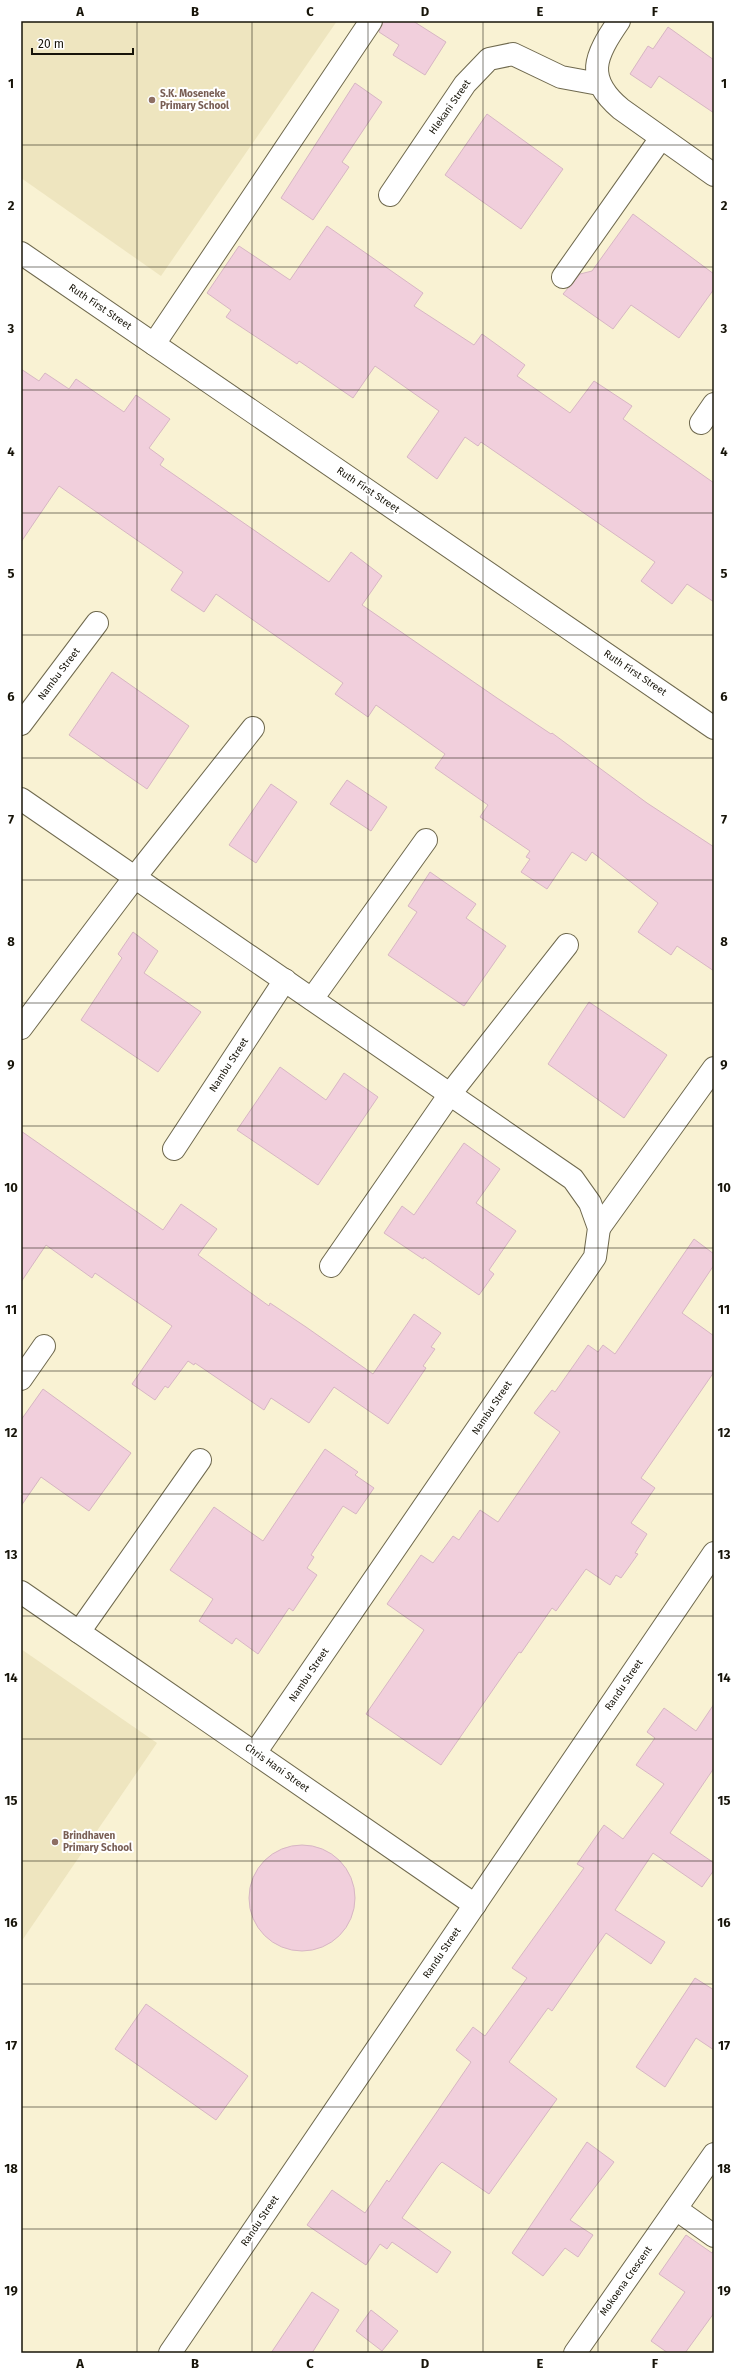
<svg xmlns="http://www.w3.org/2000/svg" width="735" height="2374" viewBox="0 0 735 2374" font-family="'Fira Sans',sans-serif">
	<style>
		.built { fill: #eee5bf }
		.building { fill: #f1cfdc; stroke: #d7b6c3 }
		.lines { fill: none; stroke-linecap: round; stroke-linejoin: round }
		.street-casing { stroke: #6f694e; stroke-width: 24 }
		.secondary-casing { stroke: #6f694e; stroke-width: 24 }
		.street { stroke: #fff; stroke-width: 22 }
		.secondary { stroke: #fff; stroke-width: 22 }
		.grid { fill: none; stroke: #171409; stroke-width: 1; stroke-opacity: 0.55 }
		.education-dot { fill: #8d6e63; stroke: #fff; stroke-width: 1.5 }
		.labels { text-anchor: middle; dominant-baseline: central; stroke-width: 4; stroke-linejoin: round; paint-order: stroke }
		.education-label { font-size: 10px; font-weight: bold; fill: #785e54; stroke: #fff; text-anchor: start }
		.street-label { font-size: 10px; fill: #171409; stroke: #fff }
		.neatline { fill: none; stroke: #171409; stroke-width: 1.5 }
		.grid-label { font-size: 13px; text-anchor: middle; font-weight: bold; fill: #171409 }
	</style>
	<rect width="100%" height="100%" fill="#f9f2d3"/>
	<g class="built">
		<path d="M 21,21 L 337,21 L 161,276 L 21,178 Z"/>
		<path d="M 21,1649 L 157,1743 L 21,1942 Z"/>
	</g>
	<g class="building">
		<path d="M 383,21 L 413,21 L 446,42 L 425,75 L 393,55 L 399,45 L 379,32 Z"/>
		<path d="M 668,27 L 714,60 L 714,113 L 659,76 L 651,88 L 630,74 L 648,46 L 653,49 Z"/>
		<path d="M 355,83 L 382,102 L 342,162 L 349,167 L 313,220 L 281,198 Z"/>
		<path d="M 487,114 L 563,169 L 521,229 L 445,175 Z"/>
		<path d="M 633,214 L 714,274 L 714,289 L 679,338 L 631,305 L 613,329 L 563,294 L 580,274 L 592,271 Z"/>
		<path d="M 327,226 L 423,293 L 414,306 L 474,345 L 482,334 L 525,365 L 517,376 L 570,413 L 594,381 L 632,406 L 623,419 L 714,483 L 714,602 L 687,584 L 672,604 L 641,581 L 655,562 L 481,442 L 478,446 L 465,437 L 437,479 L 407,457 L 439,411 L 375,366 L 353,398 L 299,361 L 297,364 L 226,317 L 231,310 L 207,293 L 239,246 L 290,280 Z"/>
		<path d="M 21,369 L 39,381 L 45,373 L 69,389 L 76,379 L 124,412 L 136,395 L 170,419 L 149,448 L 164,459 L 160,465 L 329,582 L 351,552 L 382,576 L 362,605 L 497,698 L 551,734 L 552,733 L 647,803 L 714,847 L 714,971 L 677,946 L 671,955 L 638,932 L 658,903 L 592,852 L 586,861 L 572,852 L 547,889 L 521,872 L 530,859 L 526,857 L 530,851 L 480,817 L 488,805 L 435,768 L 445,754 L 376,705 L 368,717 L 335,694 L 343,683 L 216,594 L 204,612 L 171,590 L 183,572 L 59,486 L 21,542 Z"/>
		<path d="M 112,672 L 189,726 L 147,789 L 69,735 Z"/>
		<path d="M 347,780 L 387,807 L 371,831 L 330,804 Z"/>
		<path d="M 271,784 L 297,802 L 256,863 L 229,845 Z"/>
		<path d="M 430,872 L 476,904 L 466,918 L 506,946 L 464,1006 L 388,955 L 417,912 L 408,906 Z"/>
		<path d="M 133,932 L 158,951 L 144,973 L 201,1012 L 158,1072 L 81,1020 L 122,958 L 118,954 Z"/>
		<path d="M 589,1002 L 667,1055 L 624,1118 L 548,1064 Z"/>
		<path d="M 280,1067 L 326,1100 L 344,1073 L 378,1097 L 318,1185 L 237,1130 Z"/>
		<path d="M 21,1131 L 163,1230 L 181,1204 L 217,1229 L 198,1255 L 269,1306 L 270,1303 L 306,1327 L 373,1374 L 414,1314 L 441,1333 L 431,1347 L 435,1349 L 423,1366 L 426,1368 L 388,1424 L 334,1387 L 309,1423 L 271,1398 L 264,1410 L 195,1363 L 194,1365 L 188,1361 L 168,1388 L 165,1386 L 155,1400 L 132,1384 L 172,1326 L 95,1273 L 92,1278 L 46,1245 L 21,1282 Z"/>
		<path d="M 464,1143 L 500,1169 L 476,1203 L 516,1231 L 489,1270 L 494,1274 L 479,1295 L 424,1257 L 423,1259 L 384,1233 L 402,1206 L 414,1215 Z"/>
		<path d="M 694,1239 L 714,1254 L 714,1265 L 682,1313 L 714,1336 L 714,1372 L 641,1478 L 655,1488 L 631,1523 L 647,1534 L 635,1553 L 638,1554 L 621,1578 L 616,1575 L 610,1585 L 586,1569 L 556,1611 L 552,1608 L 521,1653 L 519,1652 L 441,1765 L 366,1714 L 424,1630 L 387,1604 L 421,1555 L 433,1563 L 453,1536 L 459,1540 L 480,1510 L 498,1522 L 560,1432 L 534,1413 L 552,1390 L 555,1392 L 588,1345 L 598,1352 L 603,1345 L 615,1354 Z"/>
		<path d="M 43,1389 L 131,1453 L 89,1511 L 41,1477 L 21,1506 L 21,1420 Z"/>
		<path d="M 325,1449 L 358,1472 L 355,1475 L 374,1488 L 356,1514 L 343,1506 L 311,1555 L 314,1557 L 307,1568 L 317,1575 L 293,1611 L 289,1608 L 258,1654 L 236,1638 L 232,1644 L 199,1621 L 213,1599 L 170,1570 L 214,1507 L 263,1541 Z"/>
		<path d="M 714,1704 L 714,1768 L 670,1833 L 714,1863 L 714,1870 L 702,1887 L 653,1853 L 615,1910 L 665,1942 L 651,1964 L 606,1933 L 552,2011 L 548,2008 L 509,2062 L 557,2099 L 489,2194 L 442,2162 L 438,2166 L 402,2218 L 451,2252 L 437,2273 L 392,2242 L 387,2249 L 380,2244 L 366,2265 L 307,2225 L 332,2190 L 365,2213 L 387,2180 L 389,2182 L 471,2062 L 456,2050 L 473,2027 L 485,2036 L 527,1978 L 512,1968 L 584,1868 L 577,1864 L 604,1825 L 623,1839 L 664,1784 L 636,1765 L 655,1738 L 647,1732 L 664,1708 L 696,1731 Z"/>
		<circle cx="302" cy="1898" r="53"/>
		<path d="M 695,1978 L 714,1990 L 714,2050 L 696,2038 L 665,2087 L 636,2067 Z"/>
		<path d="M 146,2004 L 248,2076 L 216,2120 L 115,2049 Z"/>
		<path d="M 587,2142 L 614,2162 L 570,2220 L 593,2235 L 578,2257 L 565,2248 L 543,2276 L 512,2253 Z"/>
		<path d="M 686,2235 L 712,2253 L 714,2250 L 714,2313 L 685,2353 L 668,2353 L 651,2341 L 685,2292 L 659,2274 Z"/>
		<path d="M 312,2292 L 339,2310 L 312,2353 L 271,2353 Z"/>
		<path d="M 371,2310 L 398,2331 L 382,2351 L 356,2331 Z"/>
	</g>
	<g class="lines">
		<g class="street-casing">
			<g id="street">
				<path d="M 619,21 C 595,56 584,78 621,109 L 714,175"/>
				<path d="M 390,195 L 465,84 L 489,59 L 513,54 L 561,77 L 599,84"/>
				<path d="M 563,277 L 661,138"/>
				<path d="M 154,344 L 371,21"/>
				<path d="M 701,423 L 714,404"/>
				<path d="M 21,724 L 97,623"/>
				<path d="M 21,799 L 573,1179 L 590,1203 L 599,1228 L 595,1257 L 255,1753"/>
				<path d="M 312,999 L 426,840"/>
				<path d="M 21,1028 L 135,877 L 253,728"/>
				<path d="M 174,1149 L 285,980"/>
				<path d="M 599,1228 L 714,1068"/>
				<path d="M 331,1266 L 450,1094 L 567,945"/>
				<path d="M 21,1379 L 44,1346"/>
				<path d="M 21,1592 L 475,1905"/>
				<path d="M 79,1632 L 200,1460"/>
				<path d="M 676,2209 L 714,2236"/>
				<path d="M 170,2353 L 714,1553"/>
				<path d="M 575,2353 L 714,2154"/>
			</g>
		</g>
		<g class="secondary-casing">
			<path id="secondary" d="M 21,253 L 714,728"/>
		</g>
		<use href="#street" class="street"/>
		<use href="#secondary" class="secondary"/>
	</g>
	<path class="grid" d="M 137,21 L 137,2353M 252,21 L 252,2353M 368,21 L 368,2353M 483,21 L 483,2353M 598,21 L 598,2353M 21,145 L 714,145M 21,267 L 714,267M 21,390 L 714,390M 21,513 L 714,513M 21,635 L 714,635M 21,758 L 714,758M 21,880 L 714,880M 21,1003 L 714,1003M 21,1126 L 714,1126M 21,1248 L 714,1248M 21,1371 L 714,1371M 21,1494 L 714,1494M 21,1616 L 714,1616M 21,1739 L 714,1739M 21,1861 L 714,1861M 21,1984 L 714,1984M 21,2107 L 714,2107M 21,2229 L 714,2229"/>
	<g class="education-dot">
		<circle cx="152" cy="100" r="4"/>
		<circle cx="55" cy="1842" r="4"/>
	</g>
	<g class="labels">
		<g class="education-label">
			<text x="160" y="94">S.K. Moseneke<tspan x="160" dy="12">Primary School</tspan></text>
			<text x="63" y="1836">Brindhaven<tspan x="63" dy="12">Primary School</tspan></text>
		</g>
		<g class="street-label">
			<text transform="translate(450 107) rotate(-55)">Hlekani Street</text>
			<text transform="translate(100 307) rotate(34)">Ruth First Street</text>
			<text transform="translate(368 490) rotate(34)">Ruth First Street</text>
			<text transform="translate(635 673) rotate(34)">Ruth First Street</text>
			<text transform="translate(59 674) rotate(-53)">Nambu Street</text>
			<text transform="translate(229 1065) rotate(-57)">Nambu Street</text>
			<text transform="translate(492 1408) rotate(-56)">Nambu Street</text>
			<text transform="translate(309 1675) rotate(-56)">Nambu Street</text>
			<text transform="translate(624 1685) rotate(-56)">Randu Street</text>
			<text transform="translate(277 1768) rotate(35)">Chris Hani Street</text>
			<text transform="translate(442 1953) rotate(-56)">Randu Street</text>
			<text transform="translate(260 2221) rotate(-56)">Randu Street</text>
			<text transform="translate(626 2281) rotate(-55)">Mokoena Crescent</text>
		</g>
	</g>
	<rect width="735" height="2374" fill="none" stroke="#ffffff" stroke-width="44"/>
	<path d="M32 48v6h101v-6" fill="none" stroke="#171409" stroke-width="2"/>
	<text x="38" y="48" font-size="12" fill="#171409" stroke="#ffffff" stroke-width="3" paint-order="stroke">20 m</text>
	<rect x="22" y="22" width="691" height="2330" class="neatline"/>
	<g class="grid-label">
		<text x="80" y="16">A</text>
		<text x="195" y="16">B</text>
		<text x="310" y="16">C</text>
		<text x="425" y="16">D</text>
		<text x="540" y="16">E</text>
		<text x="655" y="16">F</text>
		<text x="11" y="88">1</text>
		<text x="724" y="88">1</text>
		<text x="11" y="210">2</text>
		<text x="724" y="210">2</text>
		<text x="11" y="333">3</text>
		<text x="724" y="333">3</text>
		<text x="11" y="456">4</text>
		<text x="724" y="456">4</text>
		<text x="11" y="578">5</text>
		<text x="724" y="578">5</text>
		<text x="11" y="701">6</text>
		<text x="724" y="701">6</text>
		<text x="11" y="824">7</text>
		<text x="724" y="824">7</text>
		<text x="11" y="946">8</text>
		<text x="724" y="946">8</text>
		<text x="11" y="1069">9</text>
		<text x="724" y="1069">9</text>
		<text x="11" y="1192">10</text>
		<text x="724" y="1192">10</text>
		<text x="11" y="1314">11</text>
		<text x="724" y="1314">11</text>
		<text x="11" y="1437">12</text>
		<text x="724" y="1437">12</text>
		<text x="11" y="1559">13</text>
		<text x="724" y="1559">13</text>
		<text x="11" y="1682">14</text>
		<text x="724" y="1682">14</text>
		<text x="11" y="1805">15</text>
		<text x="724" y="1805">15</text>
		<text x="11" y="1927">16</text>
		<text x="724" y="1927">16</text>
		<text x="11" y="2050">17</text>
		<text x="724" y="2050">17</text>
		<text x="11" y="2173">18</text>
		<text x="724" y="2173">18</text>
		<text x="11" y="2295">19</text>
		<text x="724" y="2295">19</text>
		<text x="80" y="2368">A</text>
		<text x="195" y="2368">B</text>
		<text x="310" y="2368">C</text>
		<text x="425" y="2368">D</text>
		<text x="540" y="2368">E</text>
		<text x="655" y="2368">F</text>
	</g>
</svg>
